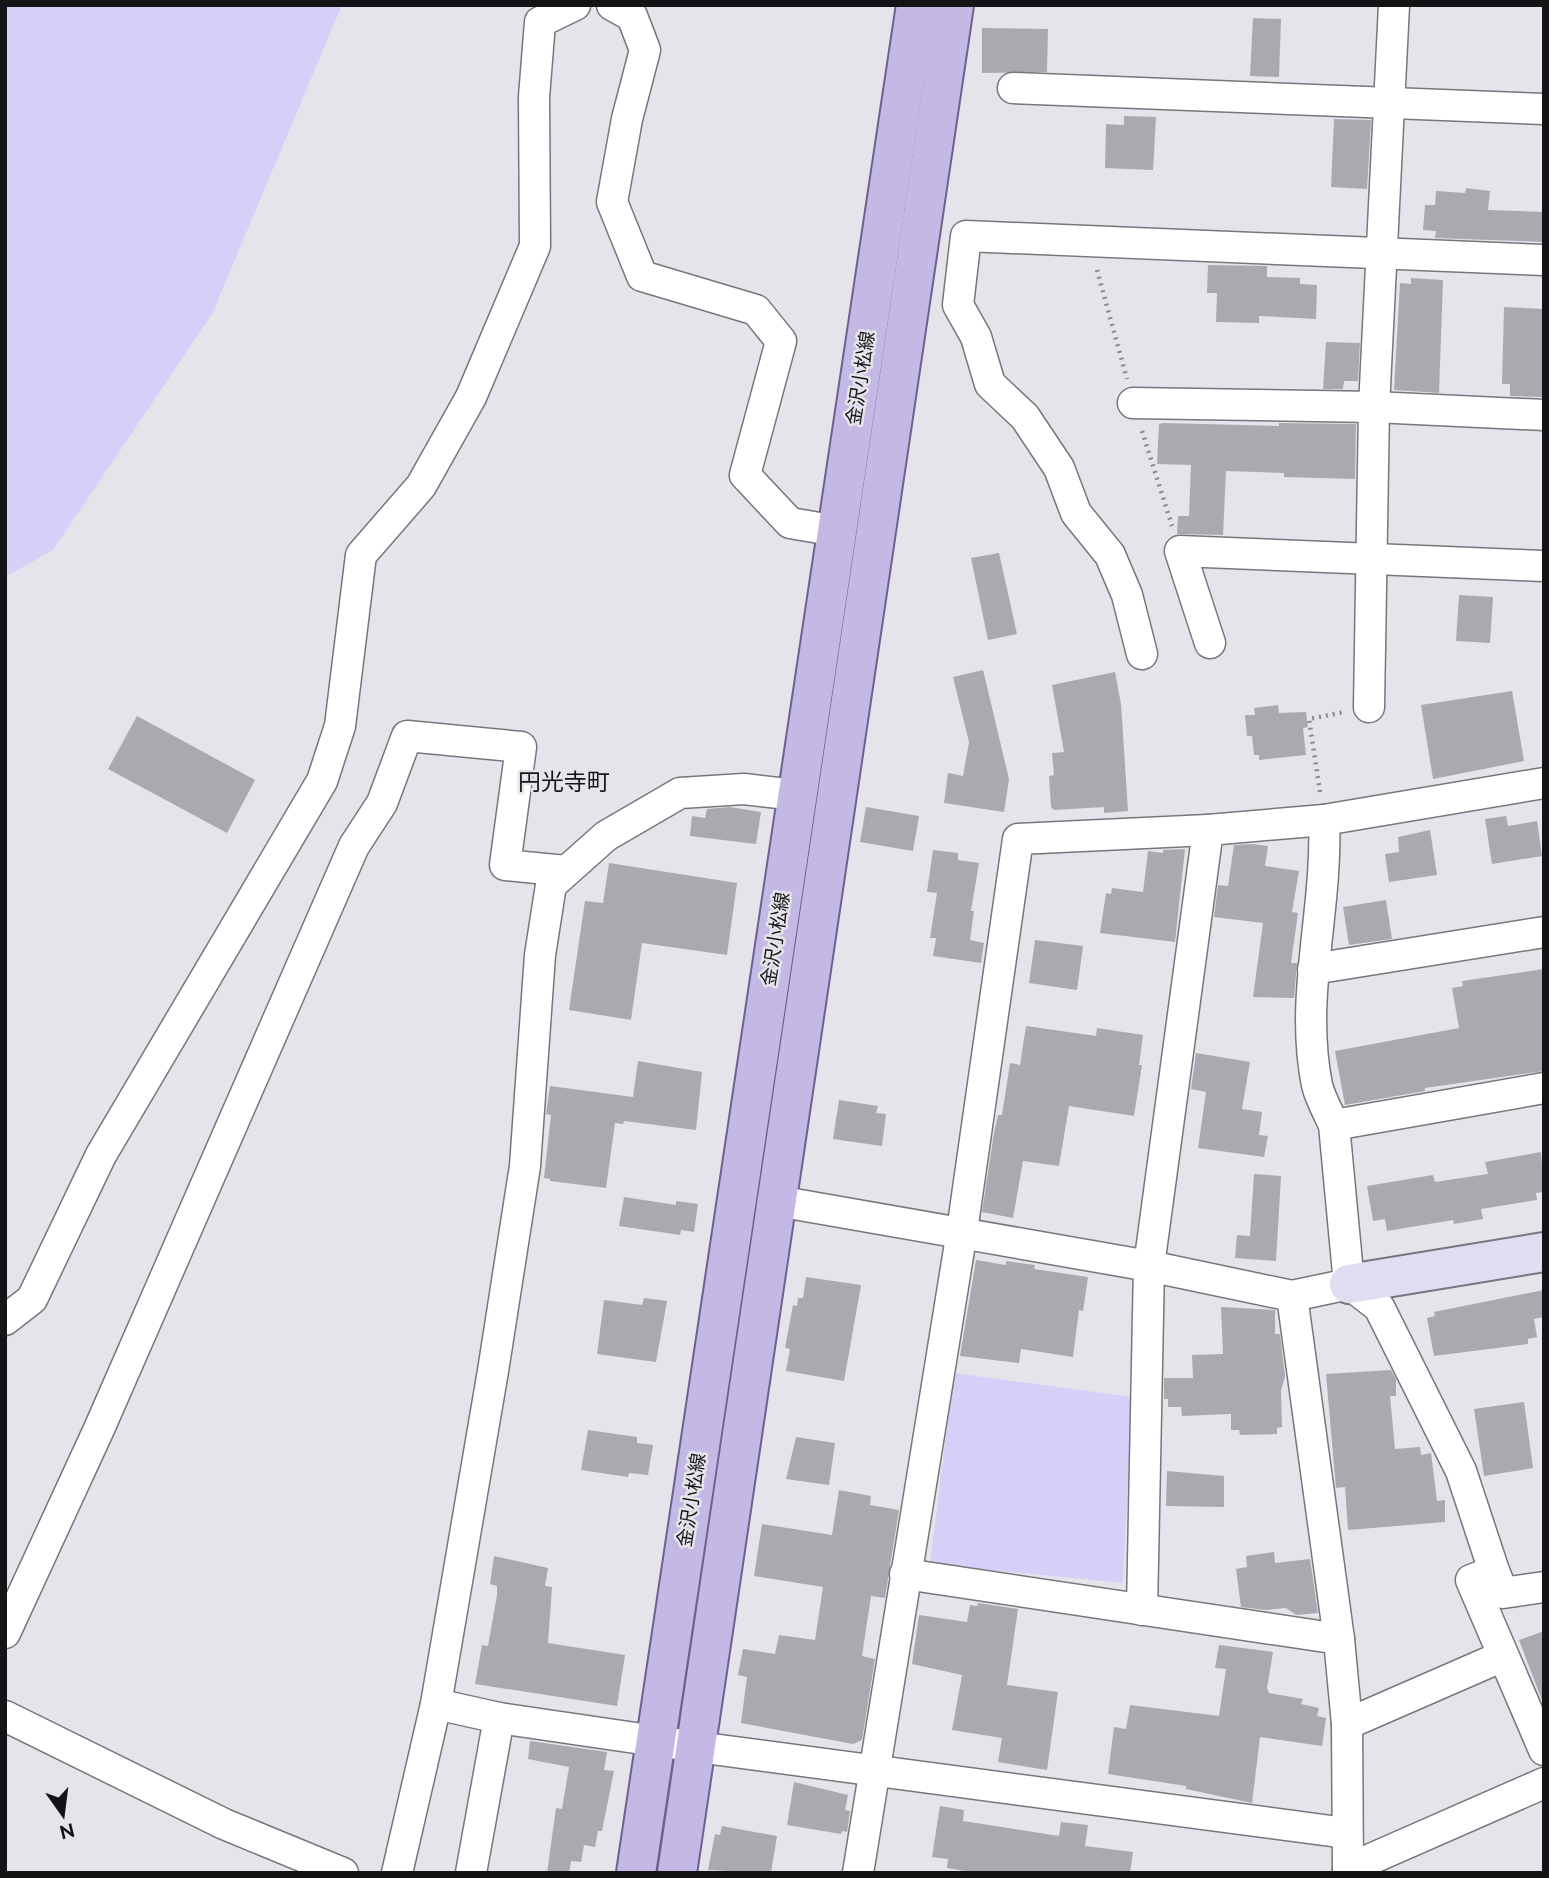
<svg xmlns="http://www.w3.org/2000/svg" width="1549" height="1878" viewBox="0 0 1549 1878" font-family="Raleway,'Noto Sans JP',sans-serif">
	<style>
		.green { fill: #d7cff8 }
		.building { fill: #aba9af }
		.lines { fill: none; stroke-linecap: round; stroke-linejoin: round }
		.street-casing { stroke: #77767c; stroke-width: 33 }
		.secondary-casing { stroke: #77767c; stroke-width: 42 }
		.primary-casing { stroke: #6c6191; stroke-width: 42 }
		.path { stroke: #8b8b8f; stroke-width: 4.5; stroke-dasharray: 2 5; stroke-linecap: butt }
		.street { stroke: #fff; stroke-width: 30 }
		.secondary { stroke: #e1dcf2; stroke-width: 38 }
		.primary { stroke: #c4b9e5; stroke-width: 38 }
		.labels { text-anchor: middle; dominant-baseline: central; stroke-width: 5; stroke-linejoin: round; paint-order: stroke }
		.street-label { font-size: 19px; fill: #141416; stroke: #e5e4eb }
		.quarter-label { font-size: 23px; fill: #141416; stroke: #e5e4eb }
	</style>
	<rect width="100%" height="100%" fill="#e5e4eb"/>
	<g class="green">
		<path d="M 5,5 L 342,5 L 212,314 L 53,550 L 5,577 Z"/>
		<path d="M 954,1373 L 1132,1397 L 1123,1583 L 930,1564 Z"/>
	</g>
	<g class="building">
		<path d="M 1253,18 L 1281,19 L 1279,77 L 1250,76 Z"/>
		<path d="M 982,28 L 1048,29 L 1047,72 L 982,73 Z"/>
		<path d="M 1124,116 L 1156,117 L 1153,170 L 1105,168 L 1106,124 L 1124,125 Z"/>
		<path d="M 1334,119 L 1371,120 L 1367,189 L 1331,187 Z"/>
		<path d="M 1466,188 L 1490,191 L 1488,210 L 1544,212 L 1544,242 L 1435,238 L 1436,231 L 1423,230 L 1425,205 L 1435,205 L 1436,191 L 1465,193 Z"/>
		<path d="M 1208,265 L 1267,266 L 1267,277 L 1300,278 L 1300,284 L 1317,285 L 1316,319 L 1259,316 L 1259,323 L 1216,322 L 1217,293 L 1207,293 Z"/>
		<path d="M 1411,278 L 1443,280 L 1439,393 L 1394,390 L 1400,283 L 1411,284 Z"/>
		<path d="M 1504,307 L 1544,309 L 1544,397 L 1510,396 L 1510,384 L 1502,384 Z"/>
		<path d="M 1326,342 L 1360,343 L 1358,381 L 1344,381 L 1343,389 L 1323,389 Z"/>
		<path d="M 1164,423 L 1279,426 L 1279,423 L 1356,424 L 1355,479 L 1284,477 L 1284,473 L 1226,471 L 1223,535 L 1177,534 L 1178,516 L 1189,516 L 1191,465 L 1157,464 L 1159,424 Z"/>
		<path d="M 999,553 L 1017,634 L 988,640 L 971,558 Z"/>
		<path d="M 1459,595 L 1493,597 L 1490,643 L 1456,641 Z"/>
		<path d="M 983,670 L 1009,779 L 1004,812 L 944,803 L 948,773 L 963,776 L 969,742 L 953,677 Z"/>
		<path d="M 1115,672 L 1121,704 L 1128,811 L 1104,813 L 1104,807 L 1054,810 L 1051,807 L 1049,776 L 1054,775 L 1052,753 L 1064,752 L 1052,685 Z"/>
		<path d="M 1512,691 L 1524,761 L 1433,779 L 1421,705 Z"/>
		<path d="M 1278,705 L 1279,713 L 1306,712 L 1308,727 L 1303,728 L 1306,755 L 1259,760 L 1259,755 L 1254,755 L 1252,736 L 1247,736 L 1245,715 L 1255,715 L 1254,708 Z"/>
		<path d="M 137,716 L 255,780 L 227,833 L 108,769 Z"/>
		<path d="M 730,807 L 761,812 L 756,844 L 690,836 L 692,816 L 705,818 L 707,809 Z"/>
		<path d="M 866,807 L 919,816 L 913,851 L 860,842 Z"/>
		<path d="M 1506,816 L 1508,826 L 1537,821 L 1542,856 L 1492,864 L 1485,819 Z"/>
		<path d="M 1430,830 L 1437,875 L 1389,882 L 1385,854 L 1399,852 L 1398,837 Z"/>
		<path d="M 1252,844 L 1268,846 L 1265,866 L 1299,871 L 1292,912 L 1298,913 L 1291,963 L 1297,963 L 1294,998 L 1253,997 L 1263,923 L 1214,917 L 1218,885 L 1228,886 L 1234,845 Z"/>
		<path d="M 1185,849 L 1175,942 L 1100,933 L 1106,893 L 1111,894 L 1112,888 L 1143,892 L 1148,851 L 1163,853 L 1163,850 Z"/>
		<path d="M 933,850 L 958,853 L 958,860 L 979,863 L 971,911 L 974,911 L 970,940 L 984,943 L 981,963 L 933,956 L 936,938 L 930,938 L 937,893 L 927,892 Z"/>
		<path d="M 609,863 L 737,883 L 727,955 L 642,943 L 631,1020 L 569,1010 L 585,901 L 603,903 Z"/>
		<path d="M 1386,900 L 1392,939 L 1349,945 L 1343,907 Z"/>
		<path d="M 1035,940 L 1083,946 L 1077,990 L 1029,983 Z"/>
		<path d="M 1544,969 L 1544,1071 L 1425,1088 L 1425,1091 L 1345,1105 L 1335,1051 L 1459,1028 L 1452,988 L 1463,986 L 1462,981 Z"/>
		<path d="M 1026,1026 L 1096,1036 L 1097,1028 L 1143,1035 L 1139,1065 L 1142,1065 L 1134,1116 L 1069,1106 L 1059,1166 L 1023,1161 L 1013,1218 L 982,1212 L 994,1133 L 998,1115 L 1002,1115 L 1010,1063 L 1020,1065 Z"/>
		<path d="M 1196,1053 L 1250,1062 L 1242,1109 L 1262,1112 L 1259,1135 L 1268,1136 L 1264,1157 L 1198,1148 L 1206,1092 L 1191,1089 Z"/>
		<path d="M 638,1061 L 702,1072 L 696,1130 L 624,1121 L 623,1124 L 615,1123 L 606,1188 L 550,1181 L 550,1179 L 544,1178 L 551,1115 L 546,1114 L 550,1086 L 633,1097 Z"/>
		<path d="M 839,1100 L 878,1106 L 876,1113 L 886,1114 L 882,1146 L 833,1139 Z"/>
		<path d="M 1541,1152 L 1544,1192 L 1536,1193 L 1537,1200 L 1481,1209 L 1483,1219 L 1454,1224 L 1453,1220 L 1387,1231 L 1385,1219 L 1373,1221 L 1367,1186 L 1433,1175 L 1435,1182 L 1488,1174 L 1485,1162 Z"/>
		<path d="M 1254,1174 L 1281,1176 L 1276,1261 L 1235,1258 L 1237,1235 L 1250,1236 Z"/>
		<path d="M 624,1197 L 676,1205 L 676,1201 L 698,1204 L 694,1232 L 681,1230 L 680,1235 L 619,1226 Z"/>
		<path d="M 976,1260 L 1006,1265 L 1006,1261 L 1035,1265 L 1034,1269 L 1088,1277 L 1083,1311 L 1079,1310 L 1073,1357 L 1021,1349 L 1019,1363 L 960,1356 Z"/>
		<path d="M 806,1277 L 861,1285 L 844,1381 L 786,1371 L 790,1349 L 785,1348 L 793,1305 L 797,1306 L 798,1298 L 803,1298 Z"/>
		<path d="M 1544,1290 L 1544,1317 L 1534,1319 L 1537,1337 L 1528,1339 L 1528,1344 L 1434,1356 L 1427,1318 L 1435,1316 L 1434,1312 Z"/>
		<path d="M 644,1298 L 667,1301 L 656,1362 L 597,1354 L 604,1300 L 642,1305 Z"/>
		<path d="M 1221,1307 L 1275,1310 L 1275,1334 L 1280,1334 L 1285,1376 L 1281,1391 L 1282,1427 L 1277,1428 L 1277,1434 L 1240,1435 L 1239,1430 L 1231,1430 L 1231,1414 L 1182,1416 L 1181,1407 L 1168,1407 L 1168,1399 L 1164,1399 L 1164,1378 L 1193,1378 L 1192,1355 L 1223,1354 Z"/>
		<path d="M 1391,1370 L 1396,1379 L 1396,1396 L 1390,1396 L 1395,1449 L 1420,1447 L 1421,1455 L 1431,1453 L 1437,1501 L 1445,1500 L 1445,1522 L 1348,1530 L 1345,1487 L 1336,1488 L 1326,1374 Z"/>
		<path d="M 1524,1402 L 1533,1468 L 1484,1476 L 1474,1409 Z"/>
		<path d="M 588,1430 L 637,1437 L 637,1443 L 653,1445 L 648,1475 L 629,1473 L 628,1477 L 581,1470 Z"/>
		<path d="M 796,1437 L 835,1443 L 829,1485 L 786,1479 Z"/>
		<path d="M 1167,1471 L 1224,1476 L 1224,1507 L 1166,1506 Z"/>
		<path d="M 839,1490 L 871,1496 L 870,1505 L 899,1510 L 885,1598 L 871,1596 L 862,1656 L 875,1659 L 862,1740 L 853,1744 L 741,1723 L 747,1677 L 738,1675 L 743,1649 L 775,1654 L 779,1635 L 815,1640 L 823,1587 L 754,1576 L 762,1524 L 832,1535 Z"/>
		<path d="M 1274,1552 L 1275,1563 L 1310,1559 L 1318,1613 L 1296,1615 L 1286,1608 L 1266,1610 L 1241,1607 L 1236,1569 L 1247,1567 L 1246,1556 Z"/>
		<path d="M 494,1556 L 548,1568 L 545,1586 L 552,1587 L 548,1643 L 625,1655 L 617,1706 L 475,1684 L 482,1645 L 488,1646 L 497,1595 L 497,1586 L 490,1584 Z"/>
		<path d="M 978,1603 L 1018,1609 L 1007,1685 L 1058,1692 L 1047,1770 L 998,1762 L 1002,1738 L 952,1730 L 962,1675 L 912,1664 L 919,1615 L 967,1622 L 970,1605 L 977,1606 Z"/>
		<path d="M 1544,1631 L 1544,1702 L 1543,1703 L 1519,1640 Z"/>
		<path d="M 1219,1645 L 1273,1652 L 1267,1688 L 1269,1693 L 1303,1699 L 1301,1704 L 1319,1708 L 1317,1716 L 1326,1718 L 1322,1746 L 1260,1737 L 1252,1803 L 1186,1789 L 1186,1786 L 1108,1774 L 1114,1727 L 1126,1729 L 1130,1705 L 1219,1716 L 1226,1669 L 1215,1668 Z"/>
		<path d="M 530,1741 L 607,1752 L 604,1770 L 614,1771 L 602,1831 L 598,1831 L 595,1847 L 584,1845 L 581,1862 L 571,1861 L 569,1873 L 547,1873 L 556,1808 L 562,1809 L 569,1767 L 528,1759 Z"/>
		<path d="M 794,1782 L 848,1795 L 845,1810 L 850,1811 L 847,1832 L 842,1831 L 841,1834 L 787,1825 Z"/>
		<path d="M 940,1806 L 964,1810 L 963,1821 L 1059,1836 L 1061,1822 L 1088,1825 L 1085,1846 L 1133,1852 L 1130,1873 L 976,1873 L 947,1868 L 948,1859 L 932,1857 Z"/>
		<path d="M 722,1826 L 777,1836 L 771,1873 L 708,1870 L 715,1834 L 720,1835 Z"/>
	</g>
	<g class="lines">
		<g class="street-casing">
			<g id="street">
				<path d="M 612,5 L 632,16 L 645,50 L 627,119 L 612,202 L 642,276 L 756,310 L 781,341 L 745,475 L 790,523 L 837,531"/>
				<path d="M 1013,88 L 1544,109"/>
				<path d="M 1133,403 L 1374,407 L 1544,415"/>
				<path d="M 1210,643 L 1180,551 L 1544,566"/>
				<path d="M 1142,654 L 1127,595 L 1110,555 L 1076,513 L 1059,468 L 1025,417 L 990,384 L 976,337 L 958,305 L 966,236 L 1544,260"/>
				<path d="M 1369,707 L 1374,407 L 1394,5"/>
				<path d="M 1324,820 C 1328,910 1299,996 1317,1085 C 1320,1098 1328,1112 1334,1125 L 1544,1088"/>
				<path d="M 1313,969 L 1544,932"/>
				<path d="M 1334,1125 L 1349,1284 L 1379,1307 L 1461,1471 L 1494,1571 L 1471,1580 L 1544,1750"/>
				<path d="M 777,1201 L 1149,1266 L 1142,1610"/>
				<path d="M 1292,1296 L 1349,1284"/>
				<path d="M 5,1320 L 32,1299 L 101,1155 L 322,781 L 340,726 L 361,555 L 421,486 L 471,397 L 535,246 L 534,97 L 540,22 L 575,5"/>
				<path d="M 1494,1571 L 1503,1593 L 1544,1587"/>
				<path d="M 905,1574 L 1339,1639"/>
				<path d="M 5,1633 L 99,1429 L 354,846 L 382,803 L 407,736 L 521,747 L 505,865 L 566,871"/>
				<path d="M 436,1704 L 499,1718 L 697,1747 L 1346,1833"/>
				<path d="M 5,1716 L 224,1824 L 343,1873"/>
				<path d="M 1347,1724 L 1503,1656"/>
				<path d="M 1348,1869 L 1544,1783"/>
				<path d="M 397,1873 L 436,1704 L 493,1371 L 525,1166 L 540,955 L 551,885 L 606,836 L 680,793 L 744,789 L 796,795"/>
				<path d="M 471,1873 L 499,1718"/>
				<path d="M 858,1873 L 962,1231 L 1018,839 L 1208,830"/>
				<path d="M 1348,1873 L 1347,1724 L 1339,1639 L 1292,1296 L 1149,1266 L 1208,830 L 1324,820 L 1544,783"/>
			</g>
		</g>
		<g class="secondary-casing">
			<path id="secondary" d="M 1349,1284 L 1544,1252"/>
		</g>
		<g class="primary-casing">
			<g id="primary">
				<path d="M 636,1873 L 916,5"/>
				<path d="M 677,1873 L 954,5"/>
			</g>
		</g>
		<g class="path">
			<path d="M 1097,270 L 1127,379"/>
			<path d="M 1142,431 L 1172,526"/>
			<path d="M 1320,792 L 1309,719 L 1344,712"/>
		</g>
		<use href="#street" class="street"/>
		<use href="#secondary" class="secondary"/>
		<use href="#primary" class="primary"/>
	</g>
	<g class="labels">
		<g class="street-label">
			<text transform="translate(860 378) rotate(-81)">金沢小松線</text>
			<text transform="translate(775 939) rotate(-81)">金沢小松線</text>
			<text transform="translate(691 1500) rotate(-81)">金沢小松線</text>
		</g>
		<g class="quarter-label">
			<text x="564" y="781">円光寺町</text>
		</g>
	</g>
	<rect width="1549" height="1878" fill="none" stroke="#141416" stroke-width="14"/>
	<g transform="translate(63 1815) rotate(166)" stroke="#e5e4eb" stroke-width="5" paint-order="stroke">
	<path d="M0-5L12 26L0 18L-12 26Z" fill="#141416"/>
	<text y="-10" font-size="19" font-weight="bold" text-anchor="middle" fill="#141416">N</text>
	</g>
</svg>
